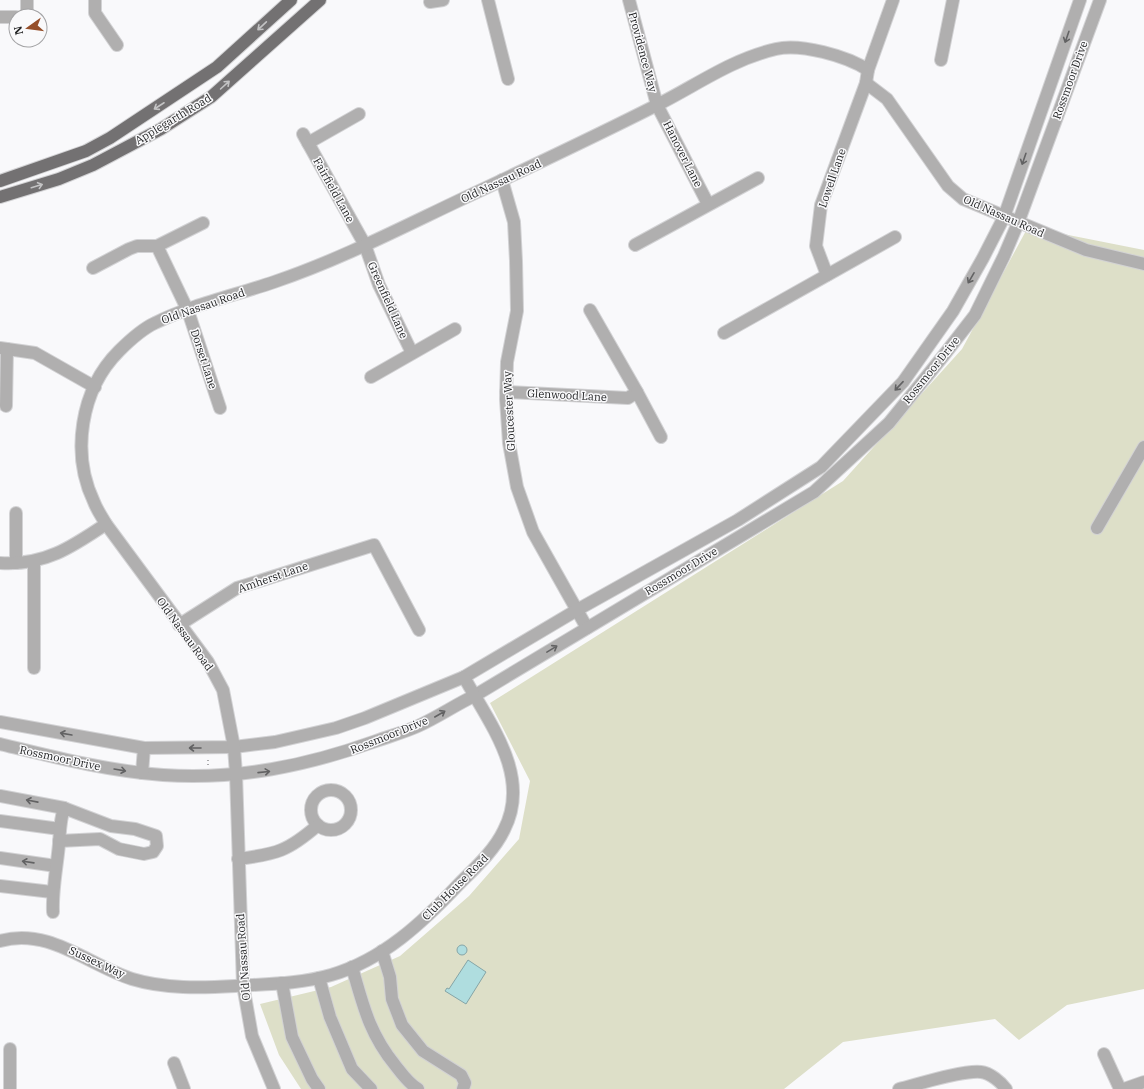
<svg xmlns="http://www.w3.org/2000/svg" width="1144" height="1089" viewBox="0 0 1144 1089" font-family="'IBM Plex Serif',serif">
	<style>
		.green { fill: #dddfc8 }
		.water { fill: #afdddf; stroke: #85a5a7 }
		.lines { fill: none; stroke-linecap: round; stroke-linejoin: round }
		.minor-casing { stroke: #d2d2d4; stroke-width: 14 }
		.major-casing { stroke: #d2d2d4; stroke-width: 14 }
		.path { stroke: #a9a9ab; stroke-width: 2; stroke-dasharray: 1 3; stroke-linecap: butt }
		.minor { stroke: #b0afaf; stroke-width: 12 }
		.major { stroke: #737172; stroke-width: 12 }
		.oneway { stroke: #c3c3c4 }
		.oneway2 { stroke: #626263 }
		.labels { text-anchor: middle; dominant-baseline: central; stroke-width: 3; stroke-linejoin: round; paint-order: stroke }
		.street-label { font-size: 11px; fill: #222324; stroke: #f9f9fb }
	</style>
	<rect width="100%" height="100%" fill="#f9f9fb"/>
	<path class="green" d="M 1028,227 L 1144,250 L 1144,989 L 1067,1005 L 1019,1040 L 995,1019 L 843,1042 L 784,1089 L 301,1089 L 279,1055 L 260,1004 L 331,987 L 400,956 L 469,896 L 519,839 L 530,781 L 490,703 L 843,481 L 962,349 Z"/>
	<g class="water">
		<circle cx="462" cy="950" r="5"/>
		<path d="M 468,960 L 486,972 L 466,1004 L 445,991 L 447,988 L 449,989 Z"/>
	</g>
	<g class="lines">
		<g class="minor-casing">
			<g id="minor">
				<path d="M 95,0 L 95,13 L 117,45"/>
				<path d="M 488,0 L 508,79"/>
				<path d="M 629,0 L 657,105 L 708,204"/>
				<path d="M 430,2 L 443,0"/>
				<path d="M 27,16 L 27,0"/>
				<path d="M 0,17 L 16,17"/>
				<path d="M 941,60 L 953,0"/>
				<path d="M 866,83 L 887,99 L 948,186 L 963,199 L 1086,250 L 1144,264"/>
				<path d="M 303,134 L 365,245 L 379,285 L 412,353"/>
				<path d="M 308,143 L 359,114"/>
				<path d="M 502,180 L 514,222 L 516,261 L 517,311 L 507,362 L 506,399 L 509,443 L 517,487 L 533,532 L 587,628"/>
				<path d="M 635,245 L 758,178"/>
				<path d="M 157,246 L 188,311 L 220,408"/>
				<path d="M 93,268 L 129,249 L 137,246 L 157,246 L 203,223"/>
				<path d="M 827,275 L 816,246 L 821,205 L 866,83 L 868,70 L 893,0"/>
				<path d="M 724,333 L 895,237"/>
				<path d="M 0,348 L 35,353 L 95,387"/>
				<path d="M 371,377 L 455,329"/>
				<path d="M 506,392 L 628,398 L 637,392 L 590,310"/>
				<path d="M 637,392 L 661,437"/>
				<path d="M 6,406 L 7,349"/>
				<path d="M 16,513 L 16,563"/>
				<path d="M 1097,528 L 1144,447"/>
				<path d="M 0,563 C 44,566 72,547 106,524"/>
				<path d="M 179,625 L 237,588 L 374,545 L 419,630"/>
				<path d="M 34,668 L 34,562"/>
				<path d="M 0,722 L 144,748 L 234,747 L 275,742 L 336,728 L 365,718 L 464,677 L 577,610 L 738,520 L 821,467 L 903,382 L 953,311 L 983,258 L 1004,217 L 1080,0"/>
				<path d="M 0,744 C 54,757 108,771 163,775 C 238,780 306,766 376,741 C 390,736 405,732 418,726 C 438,717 455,705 474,696 L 814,492 L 889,423 L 944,355 L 975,315 L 1004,256 L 1018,223 L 1100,0"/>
				<path d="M 142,773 L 144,748"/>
				<circle cx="331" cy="810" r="20"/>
				<path d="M 0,796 L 64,808 L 111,826 L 135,829 L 156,836 L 157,846 L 153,852 L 144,854 L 119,849 L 100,839 L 59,841"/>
				<path d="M 0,821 L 60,829"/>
				<path d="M 0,858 L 56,866"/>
				<path d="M 238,859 C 277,854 288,851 318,825"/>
				<path d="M 0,886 L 52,892"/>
				<path d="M 53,912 C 52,889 57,867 59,844 C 60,831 60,820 64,808"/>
				<path d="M 0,941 C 49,927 88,965 132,979 C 165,989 201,988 235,986 C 267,984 300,984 331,975 C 383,960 423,922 459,884 C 475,868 494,851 504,830 C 532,776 489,723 464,677"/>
				<path d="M 382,951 L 390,977 L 392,999 L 402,1025 L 423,1051 L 461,1075 L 465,1083 L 463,1089"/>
				<path d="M 352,967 C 363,1005 369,1033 395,1065 C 402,1074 408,1083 418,1089"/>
				<path d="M 319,978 L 330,1017 L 352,1069 L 371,1089"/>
				<path d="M 282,983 L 292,1037 L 312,1079 L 319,1089"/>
				<path d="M 10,1049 L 10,1089"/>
				<path d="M 1104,1054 L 1120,1089"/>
				<path d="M 174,1063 L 184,1089"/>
				<path d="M 274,1089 L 252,1036 L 243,985 L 236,774 L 234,747 L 223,690 L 208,662 L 106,524 C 102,517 97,510 94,502 C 71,454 80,390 119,351 C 129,341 142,329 155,323 C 191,305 236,295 274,282 C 339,260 399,229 460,200 C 526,169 592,138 657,105 C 697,85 730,60 776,49 C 800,43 847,56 868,70"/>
				<path d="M 899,1089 C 919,1084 962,1070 981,1072 C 990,1073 1001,1082 1006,1089"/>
				<path d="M 1124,1089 L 1144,1082"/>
			</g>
		</g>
		<g class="major-casing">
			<g id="major">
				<path d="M 0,181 L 86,151 L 110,138 L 217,67 L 291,0"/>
				<path d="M 0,197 L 59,179 L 93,165 L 161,129 L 211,97 L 320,0"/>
			</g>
		</g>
		<path class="path" d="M 208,760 L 208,766"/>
		<use href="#minor" class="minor"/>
		<use href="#major" class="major"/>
	</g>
	<defs><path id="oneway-shaft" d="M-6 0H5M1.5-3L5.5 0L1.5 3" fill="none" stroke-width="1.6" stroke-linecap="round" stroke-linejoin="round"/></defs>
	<g class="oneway">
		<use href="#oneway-shaft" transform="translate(262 26) rotate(137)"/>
		<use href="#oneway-shaft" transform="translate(225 85) rotate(-42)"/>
		<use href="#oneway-shaft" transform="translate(159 106) rotate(147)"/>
		<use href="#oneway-shaft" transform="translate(37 186) rotate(-17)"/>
	</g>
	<g class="oneway2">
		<use href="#oneway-shaft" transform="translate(1067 37) rotate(109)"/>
		<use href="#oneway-shaft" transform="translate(1024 159) rotate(109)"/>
		<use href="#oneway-shaft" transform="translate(971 278) rotate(120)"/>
		<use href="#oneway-shaft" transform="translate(899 386) rotate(133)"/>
		<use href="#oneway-shaft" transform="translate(552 649) rotate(-31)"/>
		<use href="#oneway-shaft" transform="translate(440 714) rotate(-30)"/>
		<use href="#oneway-shaft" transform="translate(66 734) rotate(-170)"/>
		<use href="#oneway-shaft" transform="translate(195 748) rotate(180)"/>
		<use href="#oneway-shaft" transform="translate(120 770) rotate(10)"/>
		<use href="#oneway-shaft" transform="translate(264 772) rotate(-6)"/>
		<use href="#oneway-shaft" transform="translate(32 801) rotate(-169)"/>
		<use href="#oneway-shaft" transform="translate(28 862) rotate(-172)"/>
	</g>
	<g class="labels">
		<g class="street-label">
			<text transform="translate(643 52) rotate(75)">Providence Way</text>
			<text transform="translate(1070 80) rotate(-70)">Rossmoor Drive</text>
			<text transform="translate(173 119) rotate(-31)">Applegarth Road</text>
			<text transform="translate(683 154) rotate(63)">Hanover Lane</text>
			<text transform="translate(832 178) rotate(-71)">Lowell Lane</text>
			<text transform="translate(501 181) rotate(-25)">Old Nassau Road</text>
			<text transform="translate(334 190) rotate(61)">Fairfield Lane</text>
			<text transform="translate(1004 216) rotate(24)">Old Nassau Road</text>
			<text transform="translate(388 300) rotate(66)">Greenfield Lane</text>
			<text transform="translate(203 306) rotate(-19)">Old Nassau Road</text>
			<text transform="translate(204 359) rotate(72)">Dorset Lane</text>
			<text transform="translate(931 370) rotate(-51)">Rossmoor Drive</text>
			<text transform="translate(567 395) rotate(3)">Glenwood Lane</text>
			<text transform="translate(509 411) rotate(-93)">Gloucester Way</text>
			<text transform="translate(681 571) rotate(-31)">Rossmoor Drive</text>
			<text transform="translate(273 577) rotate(-19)">Amherst Lane</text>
			<text transform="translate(185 634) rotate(54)">Old Nassau Road</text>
			<text transform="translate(389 735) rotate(-22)">Rossmoor Drive</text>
			<text transform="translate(60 758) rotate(12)">Rossmoor Drive</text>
			<text transform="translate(455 887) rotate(-45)">Club House Road</text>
			<text transform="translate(243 957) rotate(-94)">Old Nassau Road</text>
			<text transform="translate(97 962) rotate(25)">Sussex Way</text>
		</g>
	</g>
	<g transform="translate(28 28) rotate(256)"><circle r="19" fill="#f9f9fb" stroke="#a3a3a5"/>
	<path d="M0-3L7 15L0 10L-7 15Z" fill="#954e29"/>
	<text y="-6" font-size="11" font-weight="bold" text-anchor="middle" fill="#222324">N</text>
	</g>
</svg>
